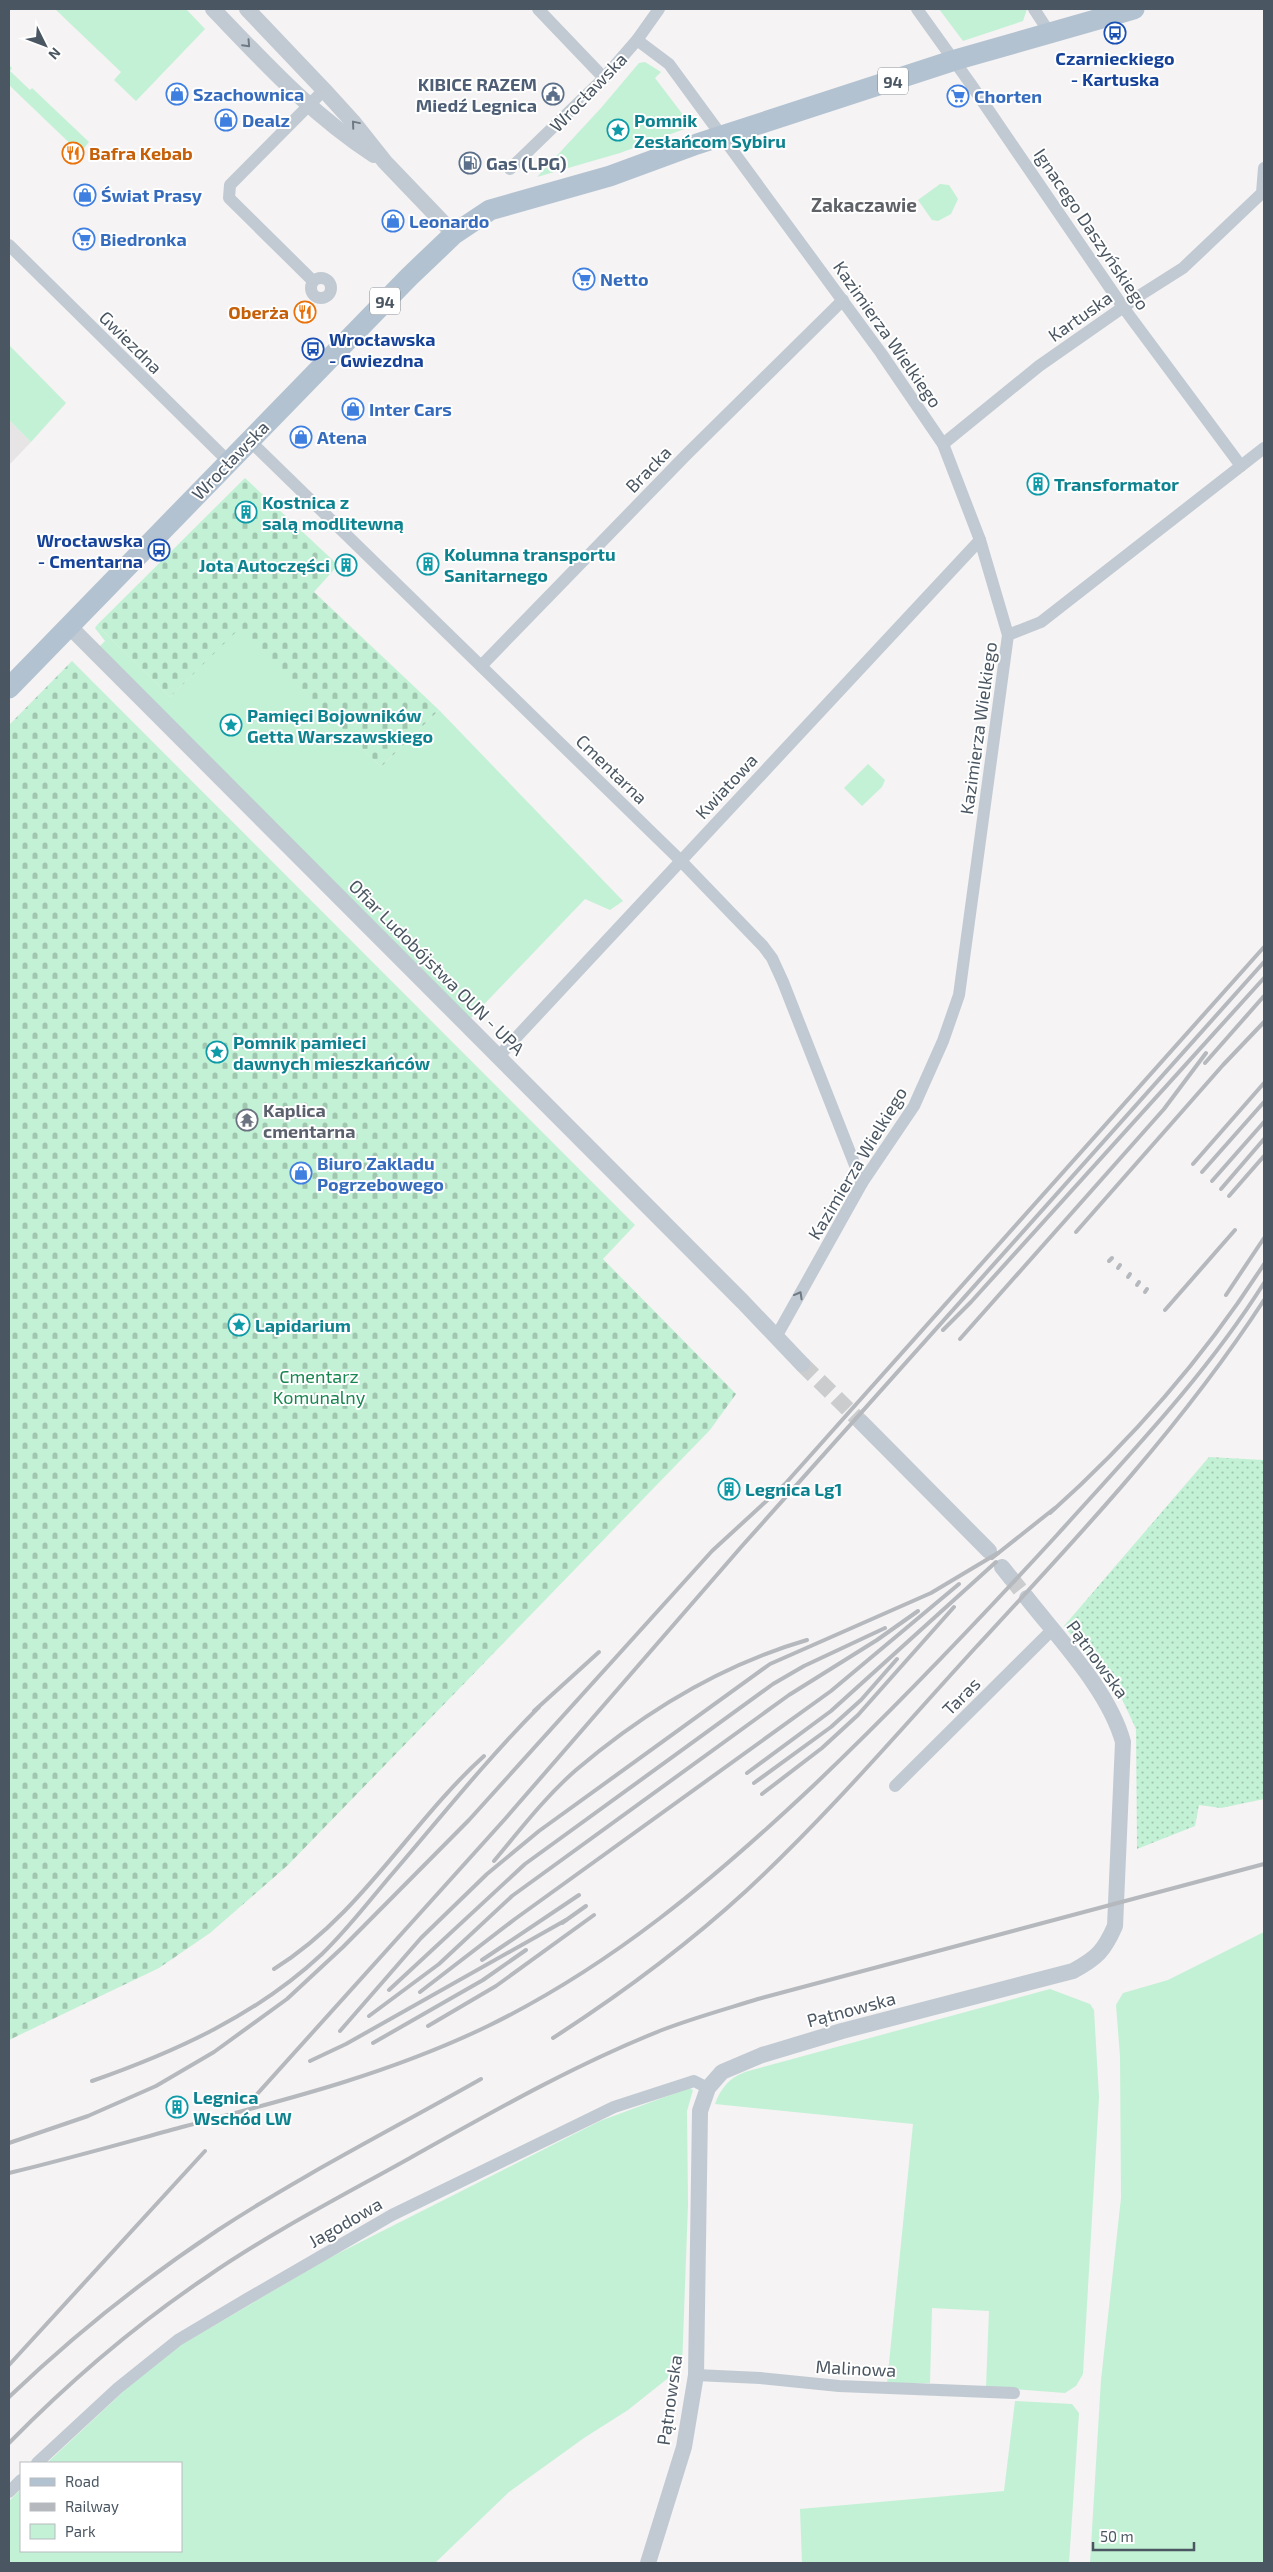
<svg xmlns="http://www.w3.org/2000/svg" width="1273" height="2572" viewBox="0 0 1273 2572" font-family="'Exo 2',sans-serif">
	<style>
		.education { fill: #e6e4e5 }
		.green { fill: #c3f1d5 }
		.cemetery { fill: url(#cemetery-stones) }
		.garden { fill: url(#garden-dots) }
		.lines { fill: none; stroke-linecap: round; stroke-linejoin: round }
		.tertiary-tunnel { stroke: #caccce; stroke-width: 16; stroke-dasharray: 16 8; stroke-linecap: butt }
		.minor { stroke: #c1cad2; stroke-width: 12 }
		.tertiary { stroke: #c1cad2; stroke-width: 16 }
		.primary { stroke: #b3c2d1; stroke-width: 21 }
		.rail { stroke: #b5b8bd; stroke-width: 4 }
		.oneway { stroke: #6e7983 }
		.labels { text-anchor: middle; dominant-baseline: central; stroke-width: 4; stroke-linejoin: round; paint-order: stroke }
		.shield { fill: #fff; stroke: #808990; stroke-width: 1 }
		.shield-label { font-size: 16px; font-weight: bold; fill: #4a5661 }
		.transit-label { font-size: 18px; font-weight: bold; fill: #164399; stroke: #fff }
		.service-label { font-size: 18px; font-weight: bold; fill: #4e5e75; stroke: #fff; text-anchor: end }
		.street-label { font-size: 18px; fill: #4a5661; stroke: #fff }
		.shop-label { font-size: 18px; font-weight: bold; fill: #366cbe; stroke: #fff; text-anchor: start }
		.culture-label { font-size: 18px; font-weight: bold; fill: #0d838f; stroke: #fff; text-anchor: start }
		.food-label { font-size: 18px; font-weight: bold; fill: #c56008; stroke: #fff; text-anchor: start }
		.worship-label { font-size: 18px; font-weight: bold; fill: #5b616d; stroke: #fff; text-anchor: start }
		.park-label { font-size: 18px; fill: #17864f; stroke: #fff }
		.neighbourhood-label { font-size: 19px; font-weight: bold; fill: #5f6368; stroke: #fff }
	</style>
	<defs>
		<pattern id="cemetery-stones" width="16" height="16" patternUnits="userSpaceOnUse" patternTransform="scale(1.25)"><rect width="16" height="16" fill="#c3f1d5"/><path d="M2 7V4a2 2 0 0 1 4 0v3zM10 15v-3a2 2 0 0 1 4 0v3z" fill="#a0c6b0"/></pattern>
		<pattern id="garden-dots" width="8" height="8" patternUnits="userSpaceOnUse" patternTransform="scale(1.25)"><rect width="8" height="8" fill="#c3f1d5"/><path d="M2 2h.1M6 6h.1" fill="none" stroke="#a0c6b0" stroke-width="1.8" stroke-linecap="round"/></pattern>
	</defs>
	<rect width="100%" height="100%" fill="#f5f3f3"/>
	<path class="education" d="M 9,420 L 31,442 L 9,465 Z"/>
	<g class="green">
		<path d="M 55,9 L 186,9 L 205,29 L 136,101 L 114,80 L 121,72 Z"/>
		<path d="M 939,9 L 1027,9 L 1023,21 L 963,41 Z"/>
		<path d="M 645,62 L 661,72 L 655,78 L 690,124 L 687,128 L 620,153 L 537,177 L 601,108 L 639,63 Z"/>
		<path d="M 9,65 L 12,68 L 10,71 L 30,90 L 32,88 L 89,142 L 80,153 L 9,85 Z"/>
		<path d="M 940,184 L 949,185 L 958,199 L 951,214 L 938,221 L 932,220 L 918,200 Z"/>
		<path d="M 9,345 L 66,403 L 31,442 L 9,420 Z"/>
		<path d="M 97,625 L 170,697 L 239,628 L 381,767 L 439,710 L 623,901 L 610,910 L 585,899 L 470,1019 L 99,647 L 105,641 L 95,628 Z"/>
		<path d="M 868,764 L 885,780 L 882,787 L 862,806 L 844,788 Z"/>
		<path d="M 1264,1932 L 1264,2563 L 1090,2563 L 1101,2380 L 1121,2198 L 1120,2056 L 1116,2005 L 1123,1993 L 1168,1980 Z"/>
		<path d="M 1050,1989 L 1090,2004 L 1094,2010 L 1099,2097 L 1083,2374 L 1076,2386 L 1065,2393 L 986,2387 L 989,2311 L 932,2308 L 930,2383 L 887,2383 L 913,2124 L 715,2104 C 721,2088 729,2078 745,2072 Z"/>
		<path d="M 689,2088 L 693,2090 L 687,2111 L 688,2204 L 682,2367 L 628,2410 L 584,2438 L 509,2492 L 435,2563 L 9,2563 L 9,2501 L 21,2489 L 21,2551 L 181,2551 L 181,2463 L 47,2463 L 126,2389 L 181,2345 L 329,2258 L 600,2121 Z"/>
		<path d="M 1015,2401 L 1072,2404 L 1079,2413 L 1069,2563 L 802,2563 L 800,2509 L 1004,2491 Z"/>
	</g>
	<g class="cemetery">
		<path d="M 245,478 L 338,565 L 314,592 L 439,710 L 381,767 L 239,629 L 170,697 L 97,625 Z"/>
		<path d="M 72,661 L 635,1225 L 603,1259 L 736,1394 L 710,1430 L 288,1865 L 210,1933 L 159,1968 L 9,2040 L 9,725 Z"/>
	</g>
	<path class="garden" d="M 1209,1457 L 1264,1460 L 1264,1799 L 1221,1808 L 1199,1805 L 1195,1826 L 1137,1849 L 1136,1729 L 1121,1697 L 1064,1626 Z"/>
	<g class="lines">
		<g class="tertiary-tunnel">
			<path d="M 802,1364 L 862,1423"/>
			<path d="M 1010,1577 L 1027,1598"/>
		</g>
		<g class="minor">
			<path d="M 538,9 L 604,78"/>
			<path d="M 917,9 L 970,83 L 1123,307 L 1241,466"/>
			<path d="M 1034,9 L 1049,32"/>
			<path d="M 637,40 L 669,64 L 881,353 L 943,444 L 980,540 L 1008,635 L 959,995 L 943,1041 L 914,1106 L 862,1183 L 776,1337"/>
			<path d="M 510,169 L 604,78 L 637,40 L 659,9"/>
			<path d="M 9,245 L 229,462"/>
			<circle cx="321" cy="288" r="10"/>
			<path d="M 313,281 L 229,198 L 230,185 L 324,90"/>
			<path d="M 249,440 L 680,860 L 763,946 L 772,958 L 783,982 L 862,1183"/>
			<path d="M 943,444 L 1039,366 L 1142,294 L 1183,268 L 1262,193 L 1264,168"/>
			<path d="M 1008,635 L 1041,622 L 1264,448"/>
			<path d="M 481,666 L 687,454 L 843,300"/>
			<path d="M 498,1057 L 980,540"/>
			<path d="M 895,1786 L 1052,1630"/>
			<path d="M 696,2375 L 760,2378 L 839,2386 L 1014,2393"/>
			<path d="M 37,2463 L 118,2388 L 178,2340 L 247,2299 L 392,2215 L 614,2107 L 694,2081 L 708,2088"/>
			<path d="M 9,2492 L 21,2480"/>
		</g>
		<g class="tertiary">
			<path d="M 213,9 C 264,62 312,115 374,155"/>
			<path d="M 247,9 L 324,90 L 354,123 L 385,162 L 454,234"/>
			<path d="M 69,626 L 743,1302 L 802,1364"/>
			<path d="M 862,1423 L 989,1551"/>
			<path d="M 1002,1567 L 1010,1577"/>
			<path d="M 648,2563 L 684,2447 L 696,2375 L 700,2111 L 708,2088 L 722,2072 L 762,2055 L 842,2031 L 1073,1971 C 1097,1958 1104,1951 1115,1926 L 1123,1742 C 1109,1691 1060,1640 1027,1598"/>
		</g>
		<path class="primary" d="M 9,688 L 409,277 L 454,234 L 490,210 L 610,176 L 697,144 L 955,60 L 1134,9"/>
		<g class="rail">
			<path d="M 1205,1063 L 1264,996"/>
			<path d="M 1193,1164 L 1264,1083"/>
			<path d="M 1202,1172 L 1264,1102"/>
			<path d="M 1212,1181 L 1264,1122"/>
			<path d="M 1221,1189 L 1264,1139"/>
			<path d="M 1229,1196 L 1264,1156"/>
			<path d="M 1076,1232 L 1223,1065 L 1264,1022"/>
			<path d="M 1109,1261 L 1112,1258"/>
			<path d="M 1118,1268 L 1120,1265"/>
			<path d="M 1128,1277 L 1130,1274"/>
			<path d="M 1137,1285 L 1139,1282"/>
			<path d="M 1145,1292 L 1147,1289"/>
			<path d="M 1226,1295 L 1264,1238"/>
			<path d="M 1165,1310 L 1235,1230"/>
			<path d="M 943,1330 L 971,1302 L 1264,978"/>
			<path d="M 960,1339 L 1164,1109 L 1206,1053"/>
			<path d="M 1050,1513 C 1134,1438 1203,1359 1264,1264"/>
			<path d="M 992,1558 L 1055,1508"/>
			<path d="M 534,1711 L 599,1652"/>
			<path d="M 747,1773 L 831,1711 L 996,1562"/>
			<path d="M 754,1783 L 831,1727 L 861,1700 L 897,1659"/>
			<path d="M 762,1794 L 822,1748 L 858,1715 L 954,1607"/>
			<path d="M 494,1861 C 520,1830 545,1797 576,1770 C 644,1712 721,1665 807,1640"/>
			<path d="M 562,1923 L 586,1906"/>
			<path d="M 482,1960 L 579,1895"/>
			<path d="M 274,1969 C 361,1915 410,1823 484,1756"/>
			<path d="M 389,1990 L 525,1864 L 773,1684 L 804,1666 L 885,1628"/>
			<path d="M 420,1992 L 515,1919 L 831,1691 L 959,1584"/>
			<path d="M 369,2016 L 439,1964 L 512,1896 L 789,1695 L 877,1640 L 918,1611"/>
			<path d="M 428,2026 L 496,1986 L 594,1915"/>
			<path d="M 340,2031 L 421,1938 L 487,1874 L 539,1831 L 770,1664 L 931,1593 L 998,1553"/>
			<path d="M 553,2038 C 621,1994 686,1946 746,1891 C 827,1816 902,1728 977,1646 C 1079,1536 1182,1426 1264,1300"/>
			<path d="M 373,2043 L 483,1980 L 526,1950"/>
			<path d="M 310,2061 L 346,2044 L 566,1920"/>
			<path d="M 92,2081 C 175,2052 257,2015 322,1954 C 346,1931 366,1905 387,1880 C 437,1822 485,1761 539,1707"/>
			<path d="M 249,2103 L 505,1819 L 742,1546 L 1264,962"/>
			<path d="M 9,2143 L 88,2116 L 156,2086 L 214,2052 L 287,1999 L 343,1947 L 469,1820 L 712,1551 L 785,1484 L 1264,947"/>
			<path d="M 9,2173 C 68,2159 127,2142 186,2126 C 289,2099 391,2073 488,2026 C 611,1966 713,1880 813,1786 C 898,1705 978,1621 1057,1535 C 1130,1454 1206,1375 1264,1283"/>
			<path d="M 9,2365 L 205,2151"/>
			<path d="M 9,2397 C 74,2335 144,2279 218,2230 C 302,2175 393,2129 481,2079"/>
			<path d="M 9,2443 C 70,2381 135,2325 208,2276 C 272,2232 342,2196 410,2158 C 492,2112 574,2065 662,2030 C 693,2018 726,2009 758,1999 L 1264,1864"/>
		</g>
	</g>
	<defs><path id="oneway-chevron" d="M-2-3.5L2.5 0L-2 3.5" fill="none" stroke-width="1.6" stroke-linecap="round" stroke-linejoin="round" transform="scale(1.25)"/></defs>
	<g class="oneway">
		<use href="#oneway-chevron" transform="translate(247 44) rotate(47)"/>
		<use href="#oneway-chevron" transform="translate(355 124) rotate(-130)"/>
		<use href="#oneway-chevron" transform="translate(799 1295) rotate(-61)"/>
	</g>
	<defs>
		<g id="bus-ring" transform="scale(1.125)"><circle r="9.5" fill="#fff" stroke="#1a4fb4" stroke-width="1.5"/><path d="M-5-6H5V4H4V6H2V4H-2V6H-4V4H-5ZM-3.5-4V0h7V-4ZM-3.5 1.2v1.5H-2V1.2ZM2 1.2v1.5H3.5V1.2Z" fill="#1a4fb4"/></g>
		<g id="shop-ring" transform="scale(1.125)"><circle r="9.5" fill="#fff" stroke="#3f7fe0" stroke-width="1.5"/><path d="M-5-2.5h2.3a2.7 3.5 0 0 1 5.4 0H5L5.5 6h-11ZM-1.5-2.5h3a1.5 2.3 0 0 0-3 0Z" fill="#3f7fe0"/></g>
		<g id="civic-ring" transform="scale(1.125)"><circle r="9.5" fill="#fff" stroke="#5c6f8a" stroke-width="1.5"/><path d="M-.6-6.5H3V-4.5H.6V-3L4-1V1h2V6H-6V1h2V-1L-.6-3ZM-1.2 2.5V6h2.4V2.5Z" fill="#5c6f8a"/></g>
		<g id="supermarket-ring" transform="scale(1.125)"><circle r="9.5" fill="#fff" stroke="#3f7fe0" stroke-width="1.5"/><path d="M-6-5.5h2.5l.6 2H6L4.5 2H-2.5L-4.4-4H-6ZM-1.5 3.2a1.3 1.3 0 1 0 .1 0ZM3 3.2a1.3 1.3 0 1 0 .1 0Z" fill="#3f7fe0"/></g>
		<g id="sight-ring" transform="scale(1.125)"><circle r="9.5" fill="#fff" stroke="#0f9aa8" stroke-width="1.5"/><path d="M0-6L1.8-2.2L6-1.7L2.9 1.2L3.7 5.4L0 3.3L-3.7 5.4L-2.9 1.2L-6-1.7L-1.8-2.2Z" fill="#0f9aa8"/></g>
		<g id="restaurant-ring" transform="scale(1.125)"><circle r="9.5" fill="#fff" stroke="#e8710a" stroke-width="1.5"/><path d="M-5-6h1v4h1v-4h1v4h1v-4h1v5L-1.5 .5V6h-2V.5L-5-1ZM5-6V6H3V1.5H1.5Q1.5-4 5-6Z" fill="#e8710a"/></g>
		<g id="fuel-ring" transform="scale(1.125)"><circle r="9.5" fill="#fff" stroke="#5c6f8a" stroke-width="1.5"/><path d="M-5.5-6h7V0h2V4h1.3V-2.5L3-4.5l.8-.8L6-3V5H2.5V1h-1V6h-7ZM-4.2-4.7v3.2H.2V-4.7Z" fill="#5c6f8a"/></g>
		<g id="building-ring" transform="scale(1.125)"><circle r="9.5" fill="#fff" stroke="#0f9aa8" stroke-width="1.5"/><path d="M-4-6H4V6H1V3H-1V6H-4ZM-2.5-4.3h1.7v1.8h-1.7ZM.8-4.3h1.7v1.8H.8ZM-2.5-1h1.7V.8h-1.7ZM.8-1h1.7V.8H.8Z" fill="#0f9aa8"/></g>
		<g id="temple-ring" transform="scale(1.125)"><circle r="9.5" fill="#fff" stroke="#6b7280" stroke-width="1.5"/><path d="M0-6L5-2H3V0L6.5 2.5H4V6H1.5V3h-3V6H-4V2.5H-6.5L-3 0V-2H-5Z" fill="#6b7280"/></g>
	</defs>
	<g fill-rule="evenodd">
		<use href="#bus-ring" x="1115" y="33"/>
		<use href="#shop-ring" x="177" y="94"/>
		<use href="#civic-ring" x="553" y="94"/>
		<use href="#supermarket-ring" x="958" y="96"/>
		<use href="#shop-ring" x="226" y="120"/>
		<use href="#sight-ring" x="618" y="130"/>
		<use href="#restaurant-ring" x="73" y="153"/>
		<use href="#fuel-ring" x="470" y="163"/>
		<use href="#shop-ring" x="85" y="195"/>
		<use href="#shop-ring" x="393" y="221"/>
		<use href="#supermarket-ring" x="84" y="239"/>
		<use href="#supermarket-ring" x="584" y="279"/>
		<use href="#restaurant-ring" x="305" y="312"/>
		<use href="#bus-ring" x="313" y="349"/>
		<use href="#shop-ring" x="353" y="409"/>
		<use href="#shop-ring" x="301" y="437"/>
		<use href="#building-ring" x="1038" y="484"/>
		<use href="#building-ring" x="246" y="512"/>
		<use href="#bus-ring" x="159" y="550"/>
		<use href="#building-ring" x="428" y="564"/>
		<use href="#building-ring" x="346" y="565"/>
		<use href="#sight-ring" x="231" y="725"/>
		<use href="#sight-ring" x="217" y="1052"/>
		<use href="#temple-ring" x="247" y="1120"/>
		<use href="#shop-ring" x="301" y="1173"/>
		<use href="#sight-ring" x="239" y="1325"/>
		<use href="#building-ring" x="729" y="1489"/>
		<use href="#building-ring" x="177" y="2107"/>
	</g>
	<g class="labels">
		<g class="shield">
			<rect x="878" y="67.5" width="30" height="27" rx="4"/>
			<rect x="370" y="287.5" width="30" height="27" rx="4"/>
		</g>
		<g class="shield-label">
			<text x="893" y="81">94</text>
			<text x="385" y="301">94</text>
		</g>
		<g class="transit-label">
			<text x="1115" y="58">Czarnieckiego<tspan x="1115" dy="21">- Kartuska</tspan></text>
			<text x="329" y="339" text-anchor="start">Wrocławska<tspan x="329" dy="21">- Gwiezdna</tspan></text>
			<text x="143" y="540" text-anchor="end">Wrocławska<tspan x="143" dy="21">- Cmentarna</tspan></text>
		</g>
		<g class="service-label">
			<text x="537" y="84">KIBICE RAZEM<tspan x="537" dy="21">Miedź Legnica</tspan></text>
			<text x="486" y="163" text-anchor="start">Gas (LPG)</text>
		</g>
		<g class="street-label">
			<text transform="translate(588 92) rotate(-46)">Wrocławska</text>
			<text transform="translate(1092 229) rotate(56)">Ignacego Daszyńskiego</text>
			<text transform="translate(1080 316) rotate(-35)">Kartuska</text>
			<text transform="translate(888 334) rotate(55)">Kazimierza Wielkiego</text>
			<text transform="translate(131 342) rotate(45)">Gwiezdna</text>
			<text transform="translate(230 460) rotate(-46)">Wrocławska</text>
			<text transform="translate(648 469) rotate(-46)">Bracka</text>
			<text transform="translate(978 728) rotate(-82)">Kazimierza Wielkiego</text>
			<text transform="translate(612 769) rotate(44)">Cmentarna</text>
			<text transform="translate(726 786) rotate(-47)">Kwiatowa</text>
			<text transform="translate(437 967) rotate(45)">Ofiar Ludobójstwa OUN - UPA</text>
			<text transform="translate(857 1163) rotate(-59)">Kazimierza Wielkiego</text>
			<text transform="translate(1098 1659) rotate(54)">Pątnowska</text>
			<text transform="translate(961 1696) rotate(-45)">Taras</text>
			<text transform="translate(851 2009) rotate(-15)">Pątnowska</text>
			<text transform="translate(345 2222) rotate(-30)">Jagodowa</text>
			<text transform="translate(856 2368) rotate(3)">Malinowa</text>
			<text transform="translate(669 2400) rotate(-82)">Pątnowska</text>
		</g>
		<g class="shop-label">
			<text x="193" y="94">Szachownica</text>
			<text x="974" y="96">Chorten</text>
			<text x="242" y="120">Dealz</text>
			<text x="101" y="195">Świat Prasy</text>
			<text x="409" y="221">Leonardo</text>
			<text x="100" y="239">Biedronka</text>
			<text x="600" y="279">Netto</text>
			<text x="369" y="409">Inter Cars</text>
			<text x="317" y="437">Atena</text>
			<text x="317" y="1163">Biuro Zakladu<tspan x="317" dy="21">Pogrzebowego</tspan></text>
		</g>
		<g class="culture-label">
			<text x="634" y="120">Pomnik<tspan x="634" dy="21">Zesłańcom Sybiru</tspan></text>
			<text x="1054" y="484">Transformator</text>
			<text x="262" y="502">Kostnica z<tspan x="262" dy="21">salą modlitewną</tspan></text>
			<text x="444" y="554">Kolumna transportu<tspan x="444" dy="21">Sanitarnego</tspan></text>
			<text x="330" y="565" text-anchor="end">Jota Autoczęści</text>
			<text x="247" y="715">Pamięci Bojowników<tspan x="247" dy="21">Getta Warszawskiego</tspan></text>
			<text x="233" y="1042">Pomnik pamieci<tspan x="233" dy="21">dawnych mieszkańców</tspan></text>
			<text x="255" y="1325">Lapidarium</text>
			<text x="745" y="1489">Legnica Lg1</text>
			<text x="193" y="2097">Legnica<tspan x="193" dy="21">Wschód LW</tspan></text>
		</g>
		<g class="food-label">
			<text x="89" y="153">Bafra Kebab</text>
			<text x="289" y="312" text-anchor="end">Oberża</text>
		</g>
		<g class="worship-label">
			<text x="263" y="1110">Kaplica<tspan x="263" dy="21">cmentarna</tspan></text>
		</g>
		<g class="park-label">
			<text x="319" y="1376">Cmentarz<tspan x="319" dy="21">Komunalny</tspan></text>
		</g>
		<g class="neighbourhood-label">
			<text x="864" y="204">Zakaczawie</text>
		</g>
	</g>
	<rect width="1273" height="2572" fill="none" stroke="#4a5661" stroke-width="20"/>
	<rect x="20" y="2462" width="162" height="90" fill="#ffffff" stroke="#b7bbc0"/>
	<rect x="30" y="2478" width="25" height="8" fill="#b3c2d1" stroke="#b7bbc0"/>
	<text x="65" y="2487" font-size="15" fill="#4a5661">Road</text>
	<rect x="30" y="2503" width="25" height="8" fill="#b5b8bd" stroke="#b7bbc0"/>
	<text x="65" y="2512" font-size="15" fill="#4a5661">Railway</text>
	<rect x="30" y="2524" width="25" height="15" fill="#c3f1d5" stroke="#b7bbc0"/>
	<text x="65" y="2537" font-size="15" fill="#4a5661">Park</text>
	<g transform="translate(45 45) rotate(132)" stroke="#ffffff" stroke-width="4" paint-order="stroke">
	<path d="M0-4L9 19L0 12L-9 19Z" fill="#4a5661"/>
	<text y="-8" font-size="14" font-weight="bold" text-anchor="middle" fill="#4a5661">N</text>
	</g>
	<path d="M1093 2542v8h101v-8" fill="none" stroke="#4a5661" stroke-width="2.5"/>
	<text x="1100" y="2542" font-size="15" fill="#4a5661" stroke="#ffffff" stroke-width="4" paint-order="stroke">50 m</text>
</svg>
